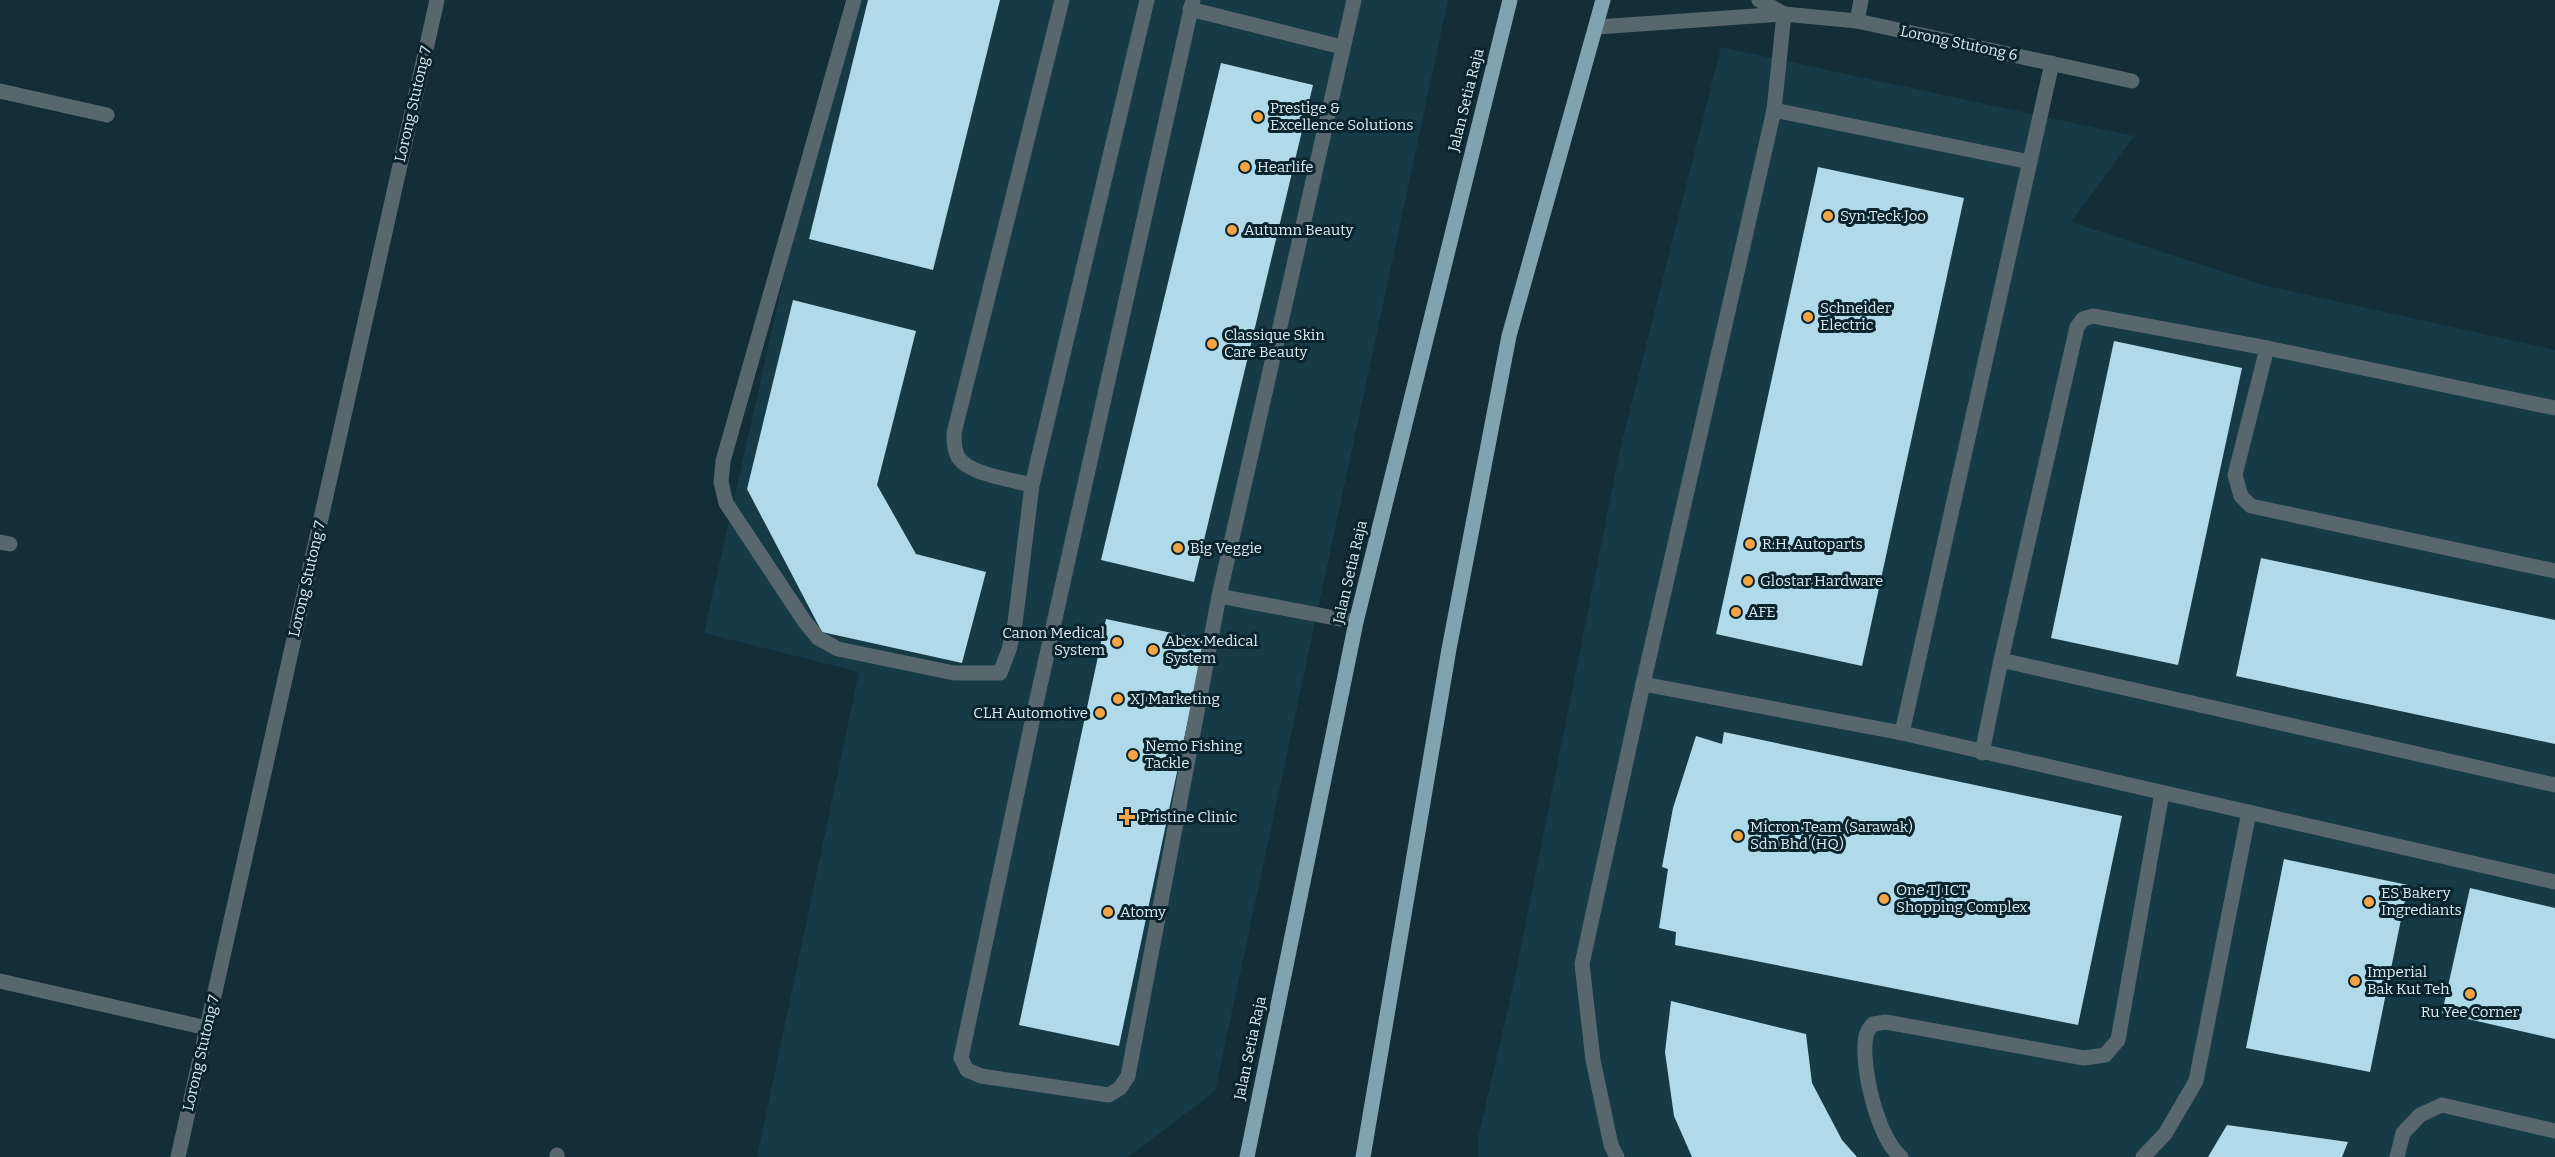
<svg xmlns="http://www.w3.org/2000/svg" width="2555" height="1157" viewBox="0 0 2555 1157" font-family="Bitter,serif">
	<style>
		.built { fill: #163a46 }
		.building { fill: #b0dae9 }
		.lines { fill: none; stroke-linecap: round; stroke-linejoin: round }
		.minor { stroke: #57676d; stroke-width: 15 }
		.major { stroke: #81a3af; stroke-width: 15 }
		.poi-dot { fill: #f4a444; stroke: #0a242d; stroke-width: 2 }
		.labels { text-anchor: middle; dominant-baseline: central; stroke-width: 6; stroke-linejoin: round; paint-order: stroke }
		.street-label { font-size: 15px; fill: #dcebf1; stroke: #0a242d }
		.poi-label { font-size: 15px; fill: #dcebf1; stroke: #0a242d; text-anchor: start }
	</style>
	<rect width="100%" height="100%" fill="#142e37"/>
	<g class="built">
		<path d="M 846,0 L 1448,0 L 1215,1091 L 1128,1157 L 757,1157 L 859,672 L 704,633 Z"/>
		<path d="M 1721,47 L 2134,136 L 2071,222 L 2263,285 L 2555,350 L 2555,1157 L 1478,1157 L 1479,1134 L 1512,991 L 1621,445 Z"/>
	</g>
	<g class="building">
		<path d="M 868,0 L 1000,0 L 933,270 L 809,239 Z"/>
		<path d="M 1221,63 L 1313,85 L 1194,582 L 1101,560 Z"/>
		<path d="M 1818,167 L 1964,198 L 1862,666 L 1716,634 Z"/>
		<path d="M 793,300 L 916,331 L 877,485 L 916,554 L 986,572 L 962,663 L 822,632 L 747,489 Z"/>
		<path d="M 2114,341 L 2242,368 L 2178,665 L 2051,638 Z"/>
		<path d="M 2261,558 L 2555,620 L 2555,744 L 2236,676 Z"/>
		<path d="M 1106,619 L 1205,640 L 1119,1046 L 1019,1025 Z"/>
		<path d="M 1724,732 L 2122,816 L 2078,1025 L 1675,945 L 1676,932 L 1659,928 L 1668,869 L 1662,867 L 1673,808 L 1696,736 L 1722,744 Z"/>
		<path d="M 2284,859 L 2408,885 L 2370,1072 L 2246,1048 Z"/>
		<path d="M 2470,888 L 2555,908 L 2555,1039 L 2442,1013 Z"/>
		<path d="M 1671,1001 L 1806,1034 L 1812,1083 L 1842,1140 L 1857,1157 L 1692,1157 L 1674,1116 L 1665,1052 Z"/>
		<path d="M 2227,1125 L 2348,1142 L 2342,1157 L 2208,1157 Z"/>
	</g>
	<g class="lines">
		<g class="minor">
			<path d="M 854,0 L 723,461 L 721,482 L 726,503 L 805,622 L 818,638 L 838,649 L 954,673 L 1000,673 L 1009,650 L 1015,623 L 1032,485 L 1147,0"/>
			<path d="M 1193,0 L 1035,708 L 961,1058 L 967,1070 L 981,1076 L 1109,1095 L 1120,1088 L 1128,1076 L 1219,596 L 1354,0"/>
			<path d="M 1759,0 L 1784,14"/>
			<path d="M 1190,9 L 1342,47"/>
			<path d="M 1857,21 L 1861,0"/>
			<path d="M 1597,27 L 1784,14 L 1857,21 L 2132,81"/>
			<path d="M 0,91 L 107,115"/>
			<path d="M 1774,110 L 2030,162"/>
			<path d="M 2267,348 L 2235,475 L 2241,496 L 2251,506 L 2555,571"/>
			<path d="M 2555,408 L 2267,348 L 2093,316 L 2083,319 L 2077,327 L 2001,660 L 2555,785"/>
			<path d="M 1032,485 C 1013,480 968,474 958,457 C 954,450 954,441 954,433 L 1062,0"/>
			<path d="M 0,542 L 10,544"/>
			<path d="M 1219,596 L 1356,622"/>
			<path d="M 1643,684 L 1902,733 L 2555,882"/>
			<path d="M 1902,733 L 2052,63"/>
			<path d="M 1982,753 L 2001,660"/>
			<path d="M 0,981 L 207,1028"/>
			<path d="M 178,1157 L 437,0"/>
			<path d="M 557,1157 L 557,1155"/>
			<path d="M 1617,1157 L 1611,1145 L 1593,1060 L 1582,964 L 1643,684 L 1774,110 L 1784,14"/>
			<path d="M 1901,1157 C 1878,1139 1860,1065 1866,1036 C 1867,1032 1870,1027 1873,1024 L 1886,1022 L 2084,1058 L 2105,1055 L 2118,1040 L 2162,793"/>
			<path d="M 2143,1157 L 2165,1134 L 2196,1081 L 2249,812"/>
			<path d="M 2397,1157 L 2403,1133 L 2420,1115 L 2442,1105 L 2555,1131"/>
		</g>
		<g class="major">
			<path d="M 1247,1157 L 1356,622 L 1510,0"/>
			<path d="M 1363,1157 L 1449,649 L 1509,336 L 1603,0"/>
		</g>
	</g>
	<g class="poi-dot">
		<circle cx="1258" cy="117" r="6"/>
		<circle cx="1245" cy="167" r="6"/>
		<circle cx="1828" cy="216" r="6"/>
		<circle cx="1232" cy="230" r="6"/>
		<circle cx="1808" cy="317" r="6"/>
		<circle cx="1212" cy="344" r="6"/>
		<circle cx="1750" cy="544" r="6"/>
		<circle cx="1178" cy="548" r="6"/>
		<circle cx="1748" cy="581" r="6"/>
		<circle cx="1736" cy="612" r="6"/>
		<circle cx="1117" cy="642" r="6"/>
		<circle cx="1153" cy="650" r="6"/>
		<circle cx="1118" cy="699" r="6"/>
		<circle cx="1100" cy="713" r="6"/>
		<circle cx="1133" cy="755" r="6"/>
		<path d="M1124 808h6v6h6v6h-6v6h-6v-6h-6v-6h6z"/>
		<circle cx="1738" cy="836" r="6"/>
		<circle cx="1884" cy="899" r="6"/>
		<circle cx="2369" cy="902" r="6"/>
		<circle cx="1108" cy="912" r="6"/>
		<circle cx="2355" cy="981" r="6"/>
		<circle cx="2470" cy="994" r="6"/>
	</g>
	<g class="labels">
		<g class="street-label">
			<text transform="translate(1959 43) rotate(12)">Lorong Stutong 6</text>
			<text transform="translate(1466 100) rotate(-76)">Jalan Setia Raja</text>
			<text transform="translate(413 104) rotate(-77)">Lorong Stutong 7</text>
			<text transform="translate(1350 572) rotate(-77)">Jalan Setia Raja</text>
			<text transform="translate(307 579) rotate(-77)">Lorong Stutong 7</text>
			<text transform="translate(1250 1048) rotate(-78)">Jalan Setia Raja</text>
			<text transform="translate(201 1053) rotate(-77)">Lorong Stutong 7</text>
		</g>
		<g class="poi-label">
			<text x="1270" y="108">Prestige &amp;<tspan x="1270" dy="17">Excellence Solutions</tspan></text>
			<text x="1257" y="167">Hearlife</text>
			<text x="1840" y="216">Syn Teck Joo</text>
			<text x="1244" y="230">Autumn Beauty</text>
			<text x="1820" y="308">Schneider<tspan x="1820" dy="17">Electric</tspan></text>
			<text x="1224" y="335">Classique Skin<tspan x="1224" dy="17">Care Beauty</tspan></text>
			<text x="1762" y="544">R.H. Autoparts</text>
			<text x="1190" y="548">Big Veggie</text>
			<text x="1760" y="581">Glostar Hardware</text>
			<text x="1748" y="612">AFE</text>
			<text x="1105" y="633" text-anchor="end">Canon Medical<tspan x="1105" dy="17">System</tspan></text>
			<text x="1165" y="641">Abex Medical<tspan x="1165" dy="17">System</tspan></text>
			<text x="1130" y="699">XJ Marketing</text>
			<text x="1088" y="713" text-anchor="end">CLH Automotive</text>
			<text x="1145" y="746">Nemo Fishing<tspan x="1145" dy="17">Tackle</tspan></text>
			<text x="1140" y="817">Pristine Clinic</text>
			<text x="1750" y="827">Micron Team (Sarawak)<tspan x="1750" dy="17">Sdn Bhd (HQ)</tspan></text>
			<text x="1896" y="890">One TJ ICT<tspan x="1896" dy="17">Shopping Complex</tspan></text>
			<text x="2381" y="893">ES Bakery<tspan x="2381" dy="17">Ingrediants</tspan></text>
			<text x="1120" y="912">Atomy</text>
			<text x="2367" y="972">Imperial<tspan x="2367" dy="17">Bak Kut Teh</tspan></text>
			<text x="2470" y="1012" text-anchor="middle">Ru Yee Corner</text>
		</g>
	</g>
</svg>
